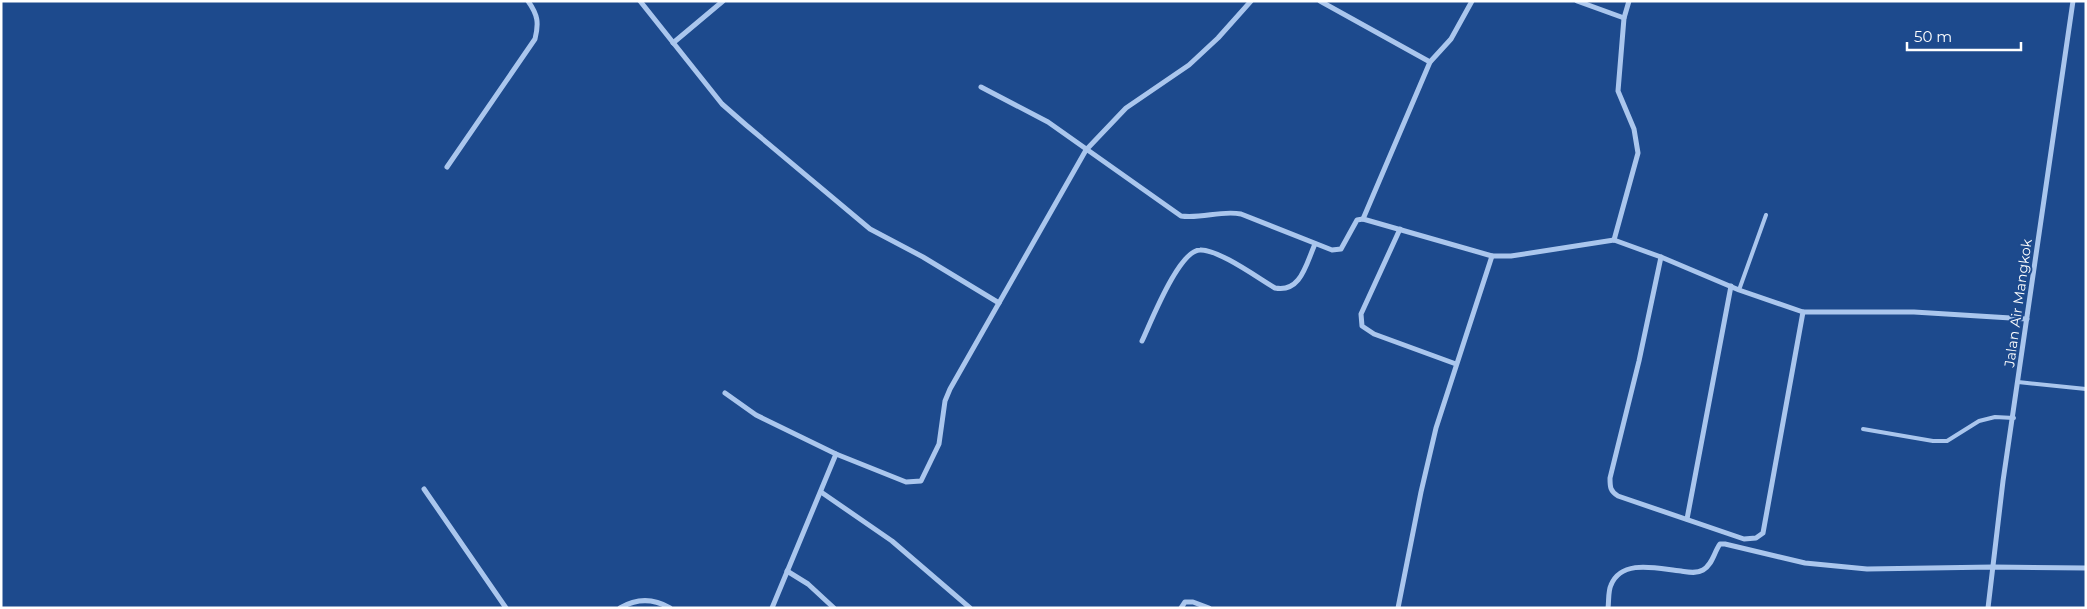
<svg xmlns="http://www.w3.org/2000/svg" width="2087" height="609" viewBox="0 0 2087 609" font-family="Montserrat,sans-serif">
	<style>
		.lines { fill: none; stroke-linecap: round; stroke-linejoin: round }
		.service { stroke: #aac6ed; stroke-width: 4 }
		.minor { stroke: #aac6ed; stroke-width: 5 }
		.labels { text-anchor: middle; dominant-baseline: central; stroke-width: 4; stroke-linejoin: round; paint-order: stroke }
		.street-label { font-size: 14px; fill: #fff; stroke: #1d4a8d }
	</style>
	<rect width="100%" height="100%" fill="#1d4a8d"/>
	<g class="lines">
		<g class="service">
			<path d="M 1739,290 L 1766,215"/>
			<path d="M 2018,382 L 2086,389"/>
			<path d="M 1863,429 L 1933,441 L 1947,441 L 1979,421 L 1995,417 L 2014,418"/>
		</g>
		<g class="minor">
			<path d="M 640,1 L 722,104 L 746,125 L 870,229 L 923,257 L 999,303"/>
			<path d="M 1320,1 L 1430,62"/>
			<path d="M 1577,1 L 1624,18"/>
			<path d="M 673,43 L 723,1"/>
			<path d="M 981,87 L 1048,122 L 1181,216 C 1202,219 1221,210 1241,214 L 1332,250 L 1341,249 L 1357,220 L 1363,219 L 1492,256 L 1511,256 L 1614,240 L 1661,257 L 1739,290 L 1803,312 L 1914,312 L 2027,319"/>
			<path d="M 447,167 L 535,39 C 539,23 538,15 528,1"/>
			<path d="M 1363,219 L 1430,62 L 1451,39 L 1472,1"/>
			<path d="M 1400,229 L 1361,314 L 1362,326 L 1374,334 L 1456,364"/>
			<path d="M 1614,240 L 1638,153 L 1634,129 L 1618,91 L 1624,18 L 1629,1"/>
			<path d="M 1661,257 L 1639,361 L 1610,478 C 1610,487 1610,491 1618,496 L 1744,539 L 1756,538 L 1763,533 L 1803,312"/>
			<path d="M 1142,341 C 1151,322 1179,250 1200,250 C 1218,249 1258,278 1275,288 C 1301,293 1306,264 1315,244"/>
			<path d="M 725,393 L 756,415 L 836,454"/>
			<path d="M 424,489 L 506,608"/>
			<path d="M 821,492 L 892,541 L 970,608"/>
			<path d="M 1687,519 L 1731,286"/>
			<path d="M 787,571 L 808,584 L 834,608"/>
			<path d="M 620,608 C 637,598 653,598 670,608"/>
			<path d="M 772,608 L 836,454 L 906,482 L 921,481 L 939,444 L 945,401 L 950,389 L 1086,150 L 1126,108 L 1189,65 L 1218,38 L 1251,1"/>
			<path d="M 1181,608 L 1185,602 L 1193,602 L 1209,608"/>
			<path d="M 1398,608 L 1421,492 L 1436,428 L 1492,256"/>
			<path d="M 1608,608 C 1609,601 1608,591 1611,585 C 1622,558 1659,569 1681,571 C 1688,572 1696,574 1703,570 C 1713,564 1714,552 1720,544 L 1725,544 L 1805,563 L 1867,569 L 1993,567 L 2086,568"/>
			<path d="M 1988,608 L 2003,481 L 2073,1"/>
		</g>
	</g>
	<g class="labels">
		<g class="street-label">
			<text transform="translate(2018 303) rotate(-82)">Jalan Air Mangkok</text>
		</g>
	</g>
	<rect width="2087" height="609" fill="none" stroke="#ffffff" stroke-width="5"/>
	<path d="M1907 42v8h114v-8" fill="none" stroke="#ffffff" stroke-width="2.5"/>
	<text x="1914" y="42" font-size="15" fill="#ffffff" stroke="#1d4a8d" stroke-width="4" paint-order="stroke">50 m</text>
</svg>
